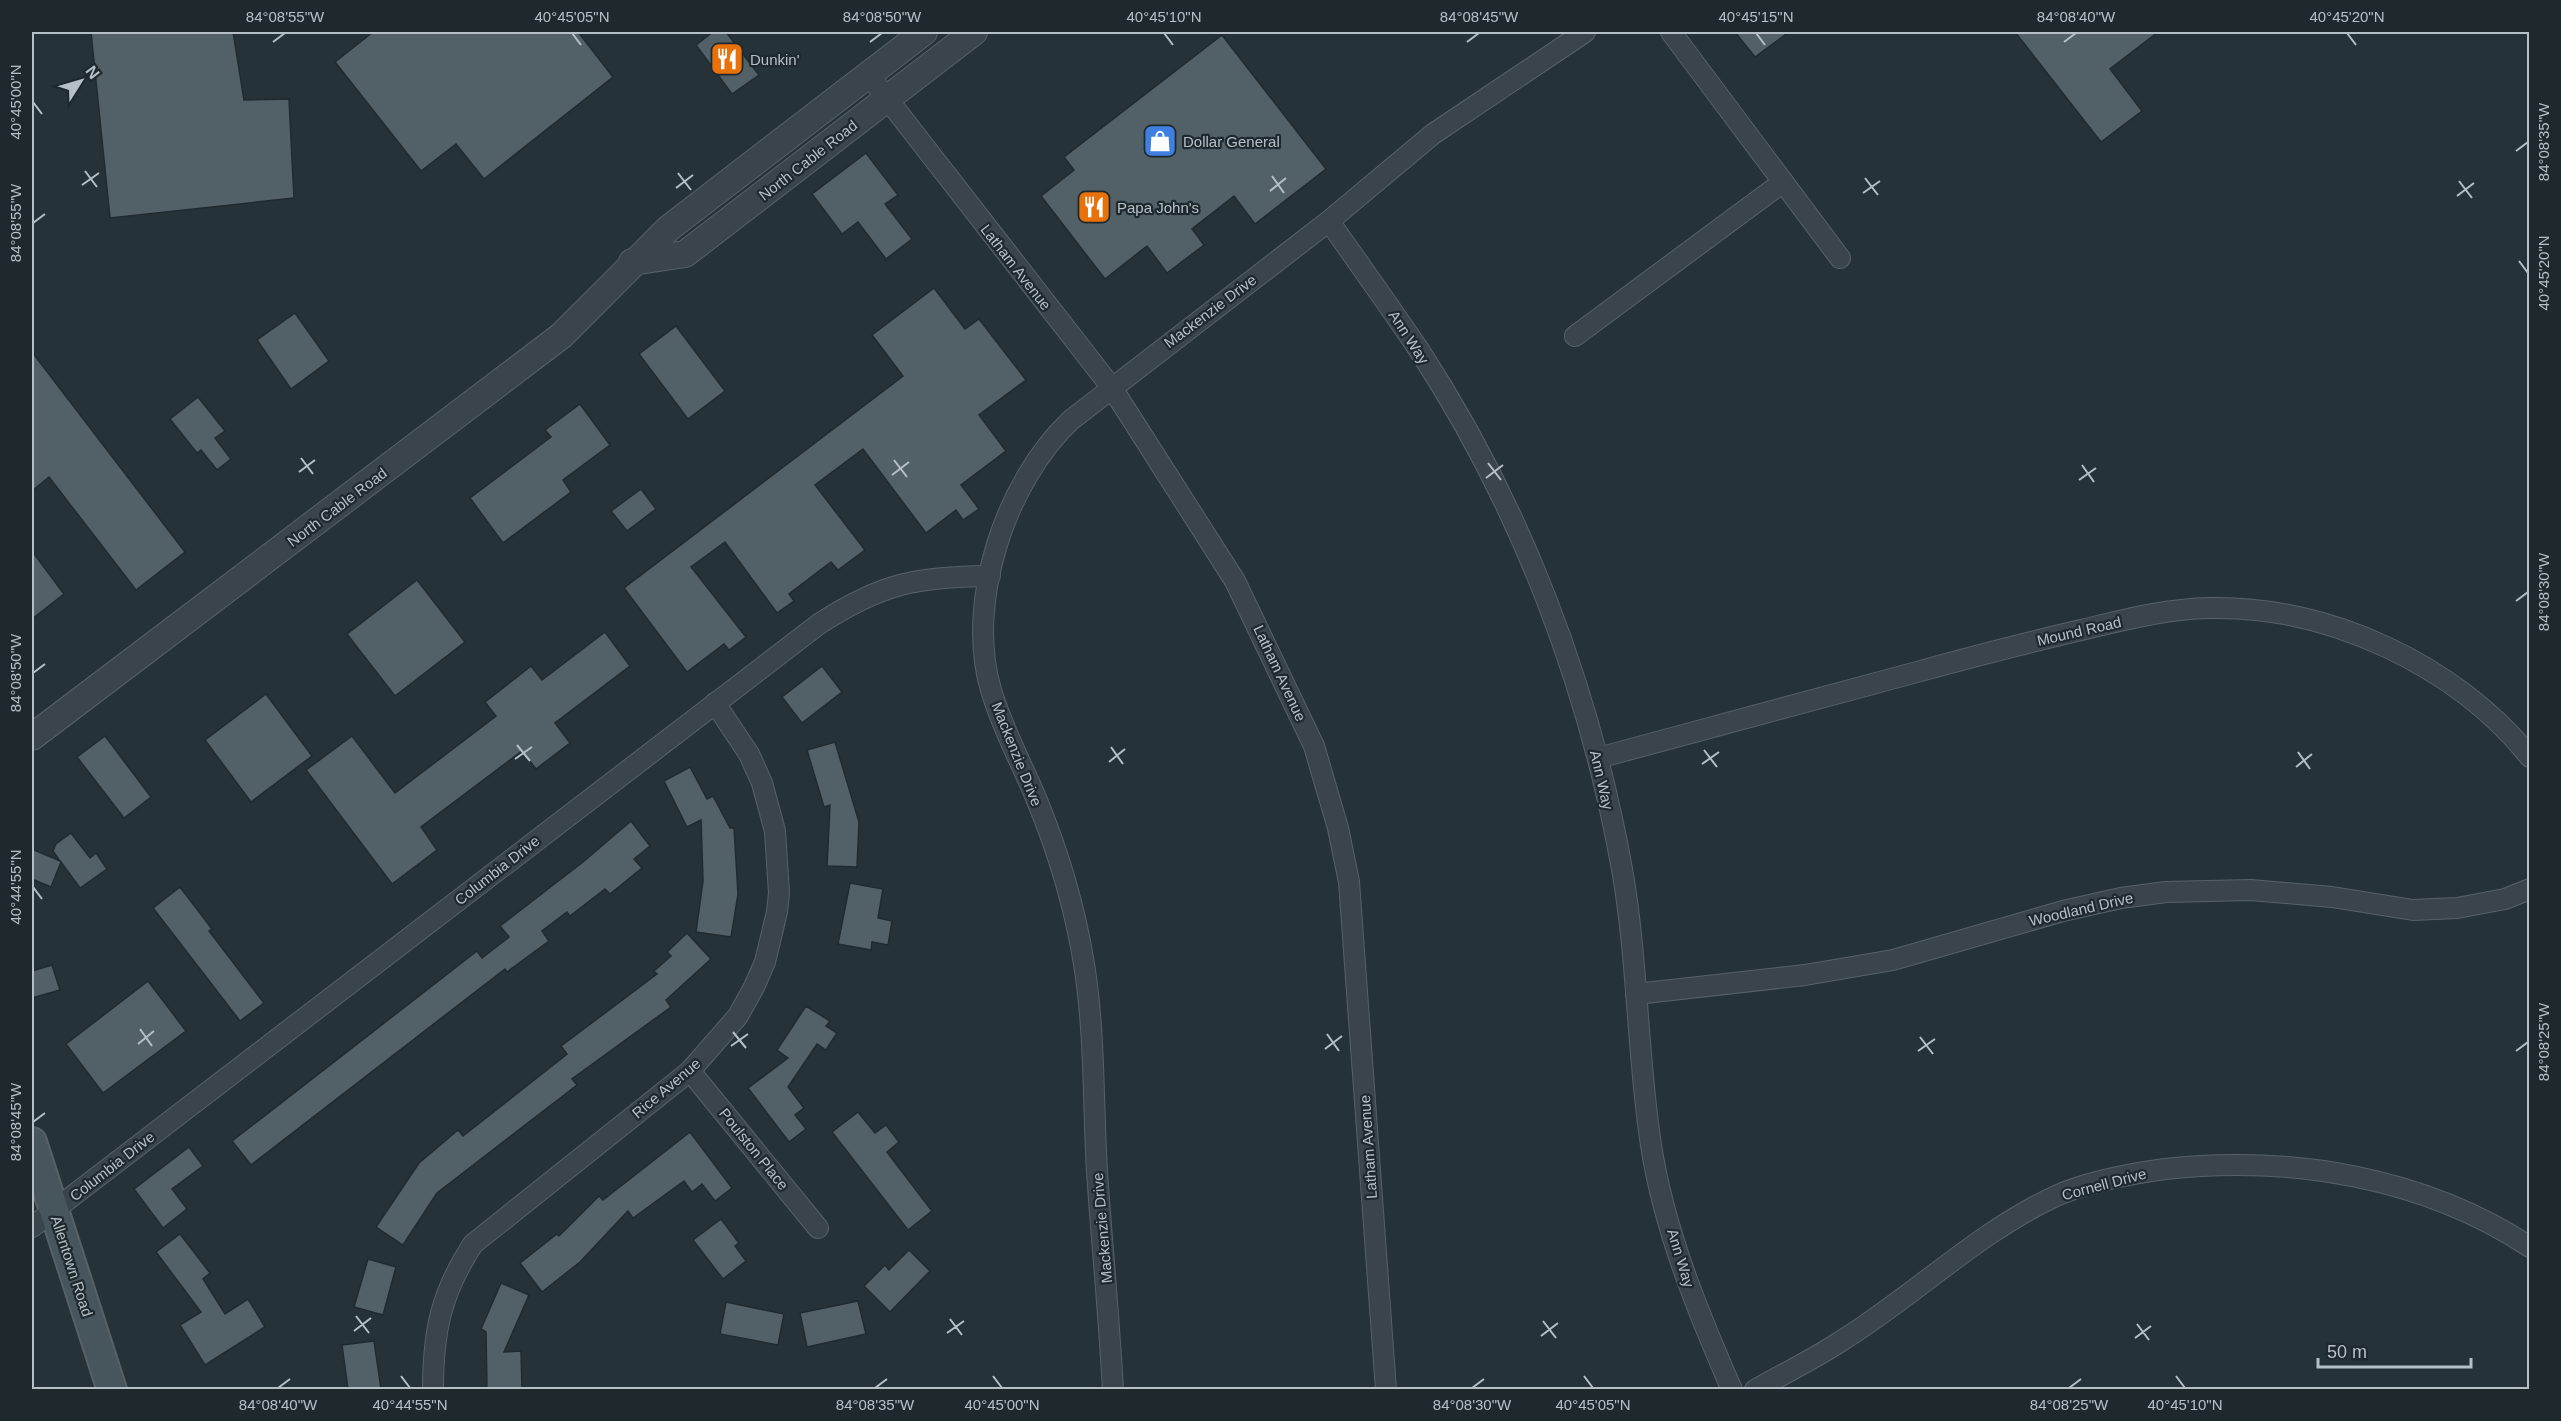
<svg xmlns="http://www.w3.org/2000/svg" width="2561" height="1421" viewBox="0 0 2561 1421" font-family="Arial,sans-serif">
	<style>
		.building { fill: #516167; stroke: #202b30; stroke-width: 1.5 }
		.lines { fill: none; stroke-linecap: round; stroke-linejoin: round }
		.minor-casing { stroke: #576267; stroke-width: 22 }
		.tertiary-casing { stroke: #576267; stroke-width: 28 }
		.secondary-casing { stroke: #576267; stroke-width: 32 }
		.minor { stroke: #39454a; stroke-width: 20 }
		.tertiary { stroke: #39454a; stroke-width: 26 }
		.secondary { stroke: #47555c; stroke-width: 28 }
		.ticks { fill: none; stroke: #b4c0c5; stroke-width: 2 }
		.labels { text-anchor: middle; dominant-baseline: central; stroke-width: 4.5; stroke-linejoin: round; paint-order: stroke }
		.poi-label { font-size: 15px; fill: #b4c0c5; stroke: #1e292e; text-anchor: start }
		.street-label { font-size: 15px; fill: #b4c0c5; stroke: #1e292e }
		.neatline { fill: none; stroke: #b4c0c5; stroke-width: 2 }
		.ticks-label { font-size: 15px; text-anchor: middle; fill: #b4c0c5 }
	</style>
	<rect width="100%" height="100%" fill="#253339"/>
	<g class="building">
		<path d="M 91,32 L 233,32 L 244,100 L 289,99 L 294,198 L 110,218 Z"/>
		<path d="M 373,32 L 578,32 L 613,77 L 484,179 L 456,144 L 421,171 L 335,62 Z"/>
		<path d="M 713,32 L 726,32 L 759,75 L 732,94 L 696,45 Z"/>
		<path d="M 1735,32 L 1789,32 L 1755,57 Z"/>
		<path d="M 2015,32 L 2158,32 L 2110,69 L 2142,111 L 2101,142 Z"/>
		<path d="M 1222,35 L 1326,169 L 1255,224 L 1234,196 L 1192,229 L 1204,245 L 1167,273 L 1147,246 L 1105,279 L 1041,196 L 1074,170 L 1064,157 Z"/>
		<path d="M 866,153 L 898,195 L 885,204 L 912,239 L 886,259 L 858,222 L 842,234 L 812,194 Z"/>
		<path d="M 934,288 L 965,329 L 979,319 L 1026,380 L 979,415 L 1006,451 L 961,485 L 979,509 L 963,520 L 956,510 L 926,533 L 863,449 L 815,485 L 865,550 L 838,570 L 831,562 L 789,594 L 794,601 L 777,613 L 725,542 L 691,567 L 746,637 L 729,650 L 724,644 L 687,672 L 624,588 L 903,376 L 872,335 Z"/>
		<path d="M 295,313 L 329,361 L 291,389 L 257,340 Z"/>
		<path d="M 676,326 L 725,391 L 688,419 L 639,354 Z"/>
		<path d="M 32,352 L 185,552 L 136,590 L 49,477 L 32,491 Z"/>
		<path d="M 198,397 L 225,431 L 215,438 L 231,459 L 217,470 L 201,450 L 197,453 L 170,419 Z"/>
		<path d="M 580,404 L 610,445 L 563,480 L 571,492 L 503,543 L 470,498 L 551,437 L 545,430 Z"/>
		<path d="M 641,489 L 656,509 L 627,531 L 611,511 Z"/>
		<path d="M 32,551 L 64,594 L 32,619 Z"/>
		<path d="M 417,580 L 465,642 L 395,696 L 347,634 Z"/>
		<path d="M 605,632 L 630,666 L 555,723 L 570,743 L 536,769 L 522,751 L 421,827 L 437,850 L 392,884 L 306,770 L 352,736 L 395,793 L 496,716 L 485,702 L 531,666 L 542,680 Z"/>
		<path d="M 822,666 L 842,692 L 802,723 L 782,697 Z"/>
		<path d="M 266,694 L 312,756 L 251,802 L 205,740 Z"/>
		<path d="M 105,736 L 151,797 L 124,818 L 77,757 Z"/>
		<path d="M 835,742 L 859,822 L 857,867 L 827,866 L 830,805 L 824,807 L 807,750 Z"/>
		<path d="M 690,767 L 707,799 L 713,796 L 730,828 L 734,828 L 738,894 L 731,937 L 696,932 L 703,881 L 701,820 L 687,827 L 664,781 Z"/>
		<path d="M 631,821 L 650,846 L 634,859 L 642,868 L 610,894 L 605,889 L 570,916 L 567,912 L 542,931 L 549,941 L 507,972 L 505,969 L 251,1165 L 232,1141 L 477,951 L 482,958 L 509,937 L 500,926 L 583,862 Z"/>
		<path d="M 71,833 L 90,858 L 96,853 L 107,869 L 80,888 L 61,862 L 51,887 L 32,879 L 32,849 L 60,861 L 53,851 L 56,844 Z"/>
		<path d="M 850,883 L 883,889 L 878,918 L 892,921 L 888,945 L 872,942 L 871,950 L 838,944 Z"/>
		<path d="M 180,887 L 212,929 L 209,931 L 264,1003 L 240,1021 L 153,908 Z"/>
		<path d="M 687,933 L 711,959 L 666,1000 L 671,1007 L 572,1079 L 577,1085 L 437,1193 L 403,1245 L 376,1227 L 419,1163 L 458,1130 L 463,1136 L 567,1054 L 561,1046 L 657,974 L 654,971 L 671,956 L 667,952 Z"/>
		<path d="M 52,965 L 60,990 L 32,998 L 32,971 Z"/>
		<path d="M 148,981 L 186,1031 L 103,1093 L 66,1044 Z"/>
		<path d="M 806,1006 L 830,1021 L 826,1026 L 837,1033 L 826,1050 L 817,1044 L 788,1087 L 804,1108 L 795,1115 L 806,1129 L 789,1142 L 748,1088 L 788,1058 L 777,1050 Z"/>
		<path d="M 858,1112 L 875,1133 L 886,1125 L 899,1142 L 887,1152 L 932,1211 L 908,1230 L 832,1132 Z"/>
		<path d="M 690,1132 L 732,1188 L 715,1201 L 702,1184 L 692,1192 L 684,1181 L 633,1218 L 628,1211 L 580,1262 L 542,1292 L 520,1263 L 557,1234 L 559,1236 L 599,1196 L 603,1200 Z"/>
		<path d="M 189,1147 L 203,1166 L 172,1189 L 187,1209 L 163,1228 L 134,1189 Z"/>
		<path d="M 721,1219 L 739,1243 L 735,1246 L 746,1261 L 723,1279 L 693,1240 Z"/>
		<path d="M 180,1234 L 210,1273 L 203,1279 L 225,1314 L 248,1299 L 265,1327 L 205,1365 L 180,1325 L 201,1312 L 156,1252 Z"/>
		<path d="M 909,1250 L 930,1271 L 890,1312 L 864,1286 L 885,1265 L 889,1270 Z"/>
		<path d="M 368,1259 L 396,1267 L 383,1315 L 354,1307 Z"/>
		<path d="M 501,1283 L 529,1295 L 504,1352 L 521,1351 L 522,1389 L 487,1389 L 486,1332 L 481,1329 Z"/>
		<path d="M 858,1301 L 866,1334 L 807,1347 L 800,1313 Z"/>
		<path d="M 726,1302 L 784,1314 L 778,1345 L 720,1334 Z"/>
		<path d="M 374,1341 L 381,1389 L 348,1389 L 342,1345 Z"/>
	</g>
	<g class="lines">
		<g class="minor-casing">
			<g id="minor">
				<path d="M 1671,32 L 1840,258"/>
				<path d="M 868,74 L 1112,388 L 1235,581 L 1314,746 L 1338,828 L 1349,882 L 1386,1390"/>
				<path d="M 1329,221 C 1359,264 1390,307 1419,350 C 1521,506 1589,686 1622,869 C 1638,960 1637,1054 1651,1145 C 1664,1230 1698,1312 1732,1390"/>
				<path d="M 1575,336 L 1783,182"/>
				<path d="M 1598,758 C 1704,729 1810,700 1917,672 C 1971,657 2026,643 2081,630 C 2124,620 2165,609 2209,608 C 2327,605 2456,665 2530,757"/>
				<path d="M 1636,994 L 1805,975 L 1893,960 L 2063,911 L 2121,898 L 2166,892 L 2251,890 L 2332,897 L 2413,910 L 2457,908 L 2505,899 L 2530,889"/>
				<path d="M 690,1071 L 818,1228"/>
				<path d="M 32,1227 L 819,624 C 882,583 916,577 990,576"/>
				<path d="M 433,1390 C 433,1331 441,1293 473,1244 L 690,1071 L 738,1016 L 754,987 L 765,962 L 777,912 L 779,893 L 775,831 L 762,783 L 749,754 L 715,703"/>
				<path d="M 1113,1390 C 1109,1317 1102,1244 1097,1172 C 1093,1103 1095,1032 1084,964 C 1075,908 1058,851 1036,798 C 1021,762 1002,728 991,690 C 965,602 1006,481 1071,420 L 1329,221 L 1433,134 L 1585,32"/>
				<path d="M 1755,1390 C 1783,1374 1812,1360 1838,1343 C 1912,1298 1976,1233 2056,1196 C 2089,1181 2129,1174 2165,1169 C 2290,1155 2424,1177 2530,1247"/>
			</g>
		</g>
		<g class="tertiary-casing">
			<g id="tertiary">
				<path d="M 632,262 L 685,254 L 974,32"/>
				<path d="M 32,737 L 561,336 L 669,228 L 924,32"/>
			</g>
		</g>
		<g class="secondary-casing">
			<path id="secondary" d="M 32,1142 L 112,1390"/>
		</g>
		<use href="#minor" class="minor"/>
		<use href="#tertiary" class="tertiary"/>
		<use href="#secondary" class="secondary"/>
	</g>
	<path class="ticks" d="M 572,33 L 581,45M 1164,33 L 1173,45M 1756,33 L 1765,45M 2347,33 L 2356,45M 273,42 L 285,33M 870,42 L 882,33M 1467,42 L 1479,33M 2064,42 L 2076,33M 33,102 L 42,114M 2516,151 L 2528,142M 85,171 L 97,187M 678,173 L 691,190M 1272,176 L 1284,193M 1865,178 L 1878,195M 2459,181 L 2472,198M 82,185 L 99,173M 676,188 L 693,175M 1270,191 L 1286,178M 1863,193 L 1880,181M 2457,196 L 2474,183M 33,223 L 45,214M 2519,261 L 2528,273M 301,458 L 313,474M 894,460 L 907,477M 1488,463 L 1501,480M 2082,465 L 2094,482M 299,472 L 315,460M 892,475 L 909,462M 1486,478 L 1503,465M 2079,480 L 2096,468M 2516,601 L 2528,592M 33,673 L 45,664M 517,745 L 530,761M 1111,747 L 1123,764M 1704,750 L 1717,767M 2298,752 L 2310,769M 515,759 L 532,747M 1109,762 L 1125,749M 1702,764 L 1719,752M 2296,767 L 2312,754M 33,887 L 42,899M 140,1029 L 152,1046M 733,1032 L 746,1048M 1327,1034 L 1339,1051M 1920,1037 L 1933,1054M 138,1044 L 154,1031M 731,1046 L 748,1034M 1325,1049 L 1342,1036M 1918,1051 L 1935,1039M 2516,1051 L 2528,1042M 33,1122 L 45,1113M 356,1316 L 369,1333M 950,1319 L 962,1335M 1543,1321 L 1556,1338M 2137,1324 L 2149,1340M 354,1331 L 371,1318M 947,1333 L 964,1321M 1541,1336 L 1558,1323M 2135,1338 L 2151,1326M 401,1376 L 410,1388M 993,1376 L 1002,1388M 1584,1376 L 1593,1388M 2176,1376 L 2185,1388M 278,1388 L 290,1379M 875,1388 L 887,1379M 1472,1388 L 1484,1379M 2069,1388 L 2081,1379"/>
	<defs>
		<g id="restaurant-square" transform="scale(1.725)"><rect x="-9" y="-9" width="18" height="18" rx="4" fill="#e8710a" stroke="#1e292e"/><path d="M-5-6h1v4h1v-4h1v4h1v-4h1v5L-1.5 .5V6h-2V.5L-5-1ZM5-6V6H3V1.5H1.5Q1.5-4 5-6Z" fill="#fff"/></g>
		<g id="shop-square" transform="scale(1.725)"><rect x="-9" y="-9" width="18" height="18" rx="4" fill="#3f7fe0" stroke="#1e292e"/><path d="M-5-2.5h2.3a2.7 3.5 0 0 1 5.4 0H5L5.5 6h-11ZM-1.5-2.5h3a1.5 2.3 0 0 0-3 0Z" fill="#fff"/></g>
	</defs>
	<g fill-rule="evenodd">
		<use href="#restaurant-square" x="727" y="59"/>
		<use href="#shop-square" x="1160" y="141"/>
		<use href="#restaurant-square" x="1094" y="207"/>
	</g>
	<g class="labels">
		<g class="poi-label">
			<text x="750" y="59">Dunkin'</text>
			<text x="1183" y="141">Dollar General</text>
			<text x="1117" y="207">Papa John's</text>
		</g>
		<g class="street-label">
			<text transform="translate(808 160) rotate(-38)">North Cable Road</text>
			<text transform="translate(1016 267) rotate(52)">Latham Avenue</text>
			<text transform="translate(1210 311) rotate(-37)">Mackenzie Drive</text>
			<text transform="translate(1409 337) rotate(57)">Ann Way</text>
			<text transform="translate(337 507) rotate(-37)">North Cable Road</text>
			<text transform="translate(2079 631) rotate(-13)">Mound Road</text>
			<text transform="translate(1280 673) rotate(65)">Latham Avenue</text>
			<text transform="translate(1017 754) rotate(68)">Mackenzie Drive</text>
			<text transform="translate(1602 780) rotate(77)">Ann Way</text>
			<text transform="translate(497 870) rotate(-38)">Columbia Drive</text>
			<text transform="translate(2081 909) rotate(-13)">Woodland Drive</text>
			<text transform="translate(666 1088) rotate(-40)">Rice Avenue</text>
			<text transform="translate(1368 1147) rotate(-94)">Latham Avenue</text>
			<text transform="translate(754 1149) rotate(51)">Poulston Place</text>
			<text transform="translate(112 1166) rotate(-38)">Columbia Drive</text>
			<text transform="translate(2104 1184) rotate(-15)">Cornell Drive</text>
			<text transform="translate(1102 1228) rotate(-95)">Mackenzie Drive</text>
			<text transform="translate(1681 1258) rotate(73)">Ann Way</text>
			<text transform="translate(72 1266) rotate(72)">Allentown Road</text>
		</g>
	</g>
	<rect width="2561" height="1421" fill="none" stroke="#1e292e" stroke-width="66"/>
	<g transform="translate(81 81) rotate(53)" stroke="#1e292e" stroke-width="4.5" paint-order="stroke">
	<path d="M0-4.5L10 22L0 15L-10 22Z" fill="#b4c0c5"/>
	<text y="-9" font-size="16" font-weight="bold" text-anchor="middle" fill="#b4c0c5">N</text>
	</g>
	<path d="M2318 1358v9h153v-9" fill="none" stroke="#b4c0c5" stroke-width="3"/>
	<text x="2327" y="1358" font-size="18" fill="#b4c0c5" stroke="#1e292e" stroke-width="4.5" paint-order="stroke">50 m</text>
	<rect x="33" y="33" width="2495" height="1355" class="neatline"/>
	<g class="ticks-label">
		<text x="285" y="22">84°08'55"W</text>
		<text x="572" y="22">40°45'05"N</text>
		<text x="882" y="22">84°08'50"W</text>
		<text x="1164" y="22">40°45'10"N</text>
		<text x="1479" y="22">84°08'45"W</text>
		<text x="1756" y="22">40°45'15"N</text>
		<text x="2076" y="22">84°08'40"W</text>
		<text x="2347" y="22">40°45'20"N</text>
		<text transform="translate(16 102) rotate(-90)" y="5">40°45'00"N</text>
		<text transform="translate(2544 142) rotate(-90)" y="5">84°08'35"W</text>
		<text transform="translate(16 223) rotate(-90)" y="5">84°08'55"W</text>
		<text transform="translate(2544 273) rotate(-90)" y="5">40°45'20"N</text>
		<text transform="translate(2544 592) rotate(-90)" y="5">84°08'30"W</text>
		<text transform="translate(16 673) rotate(-90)" y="5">84°08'50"W</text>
		<text transform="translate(16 887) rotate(-90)" y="5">40°44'55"N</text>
		<text transform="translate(2544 1042) rotate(-90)" y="5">84°08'25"W</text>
		<text transform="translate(16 1122) rotate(-90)" y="5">84°08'45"W</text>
		<text x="278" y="1410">84°08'40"W</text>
		<text x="410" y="1410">40°44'55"N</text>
		<text x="875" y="1410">84°08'35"W</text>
		<text x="1002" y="1410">40°45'00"N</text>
		<text x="1472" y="1410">84°08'30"W</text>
		<text x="1593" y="1410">40°45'05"N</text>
		<text x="2069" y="1410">84°08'25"W</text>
		<text x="2185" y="1410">40°45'10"N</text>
	</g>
</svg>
